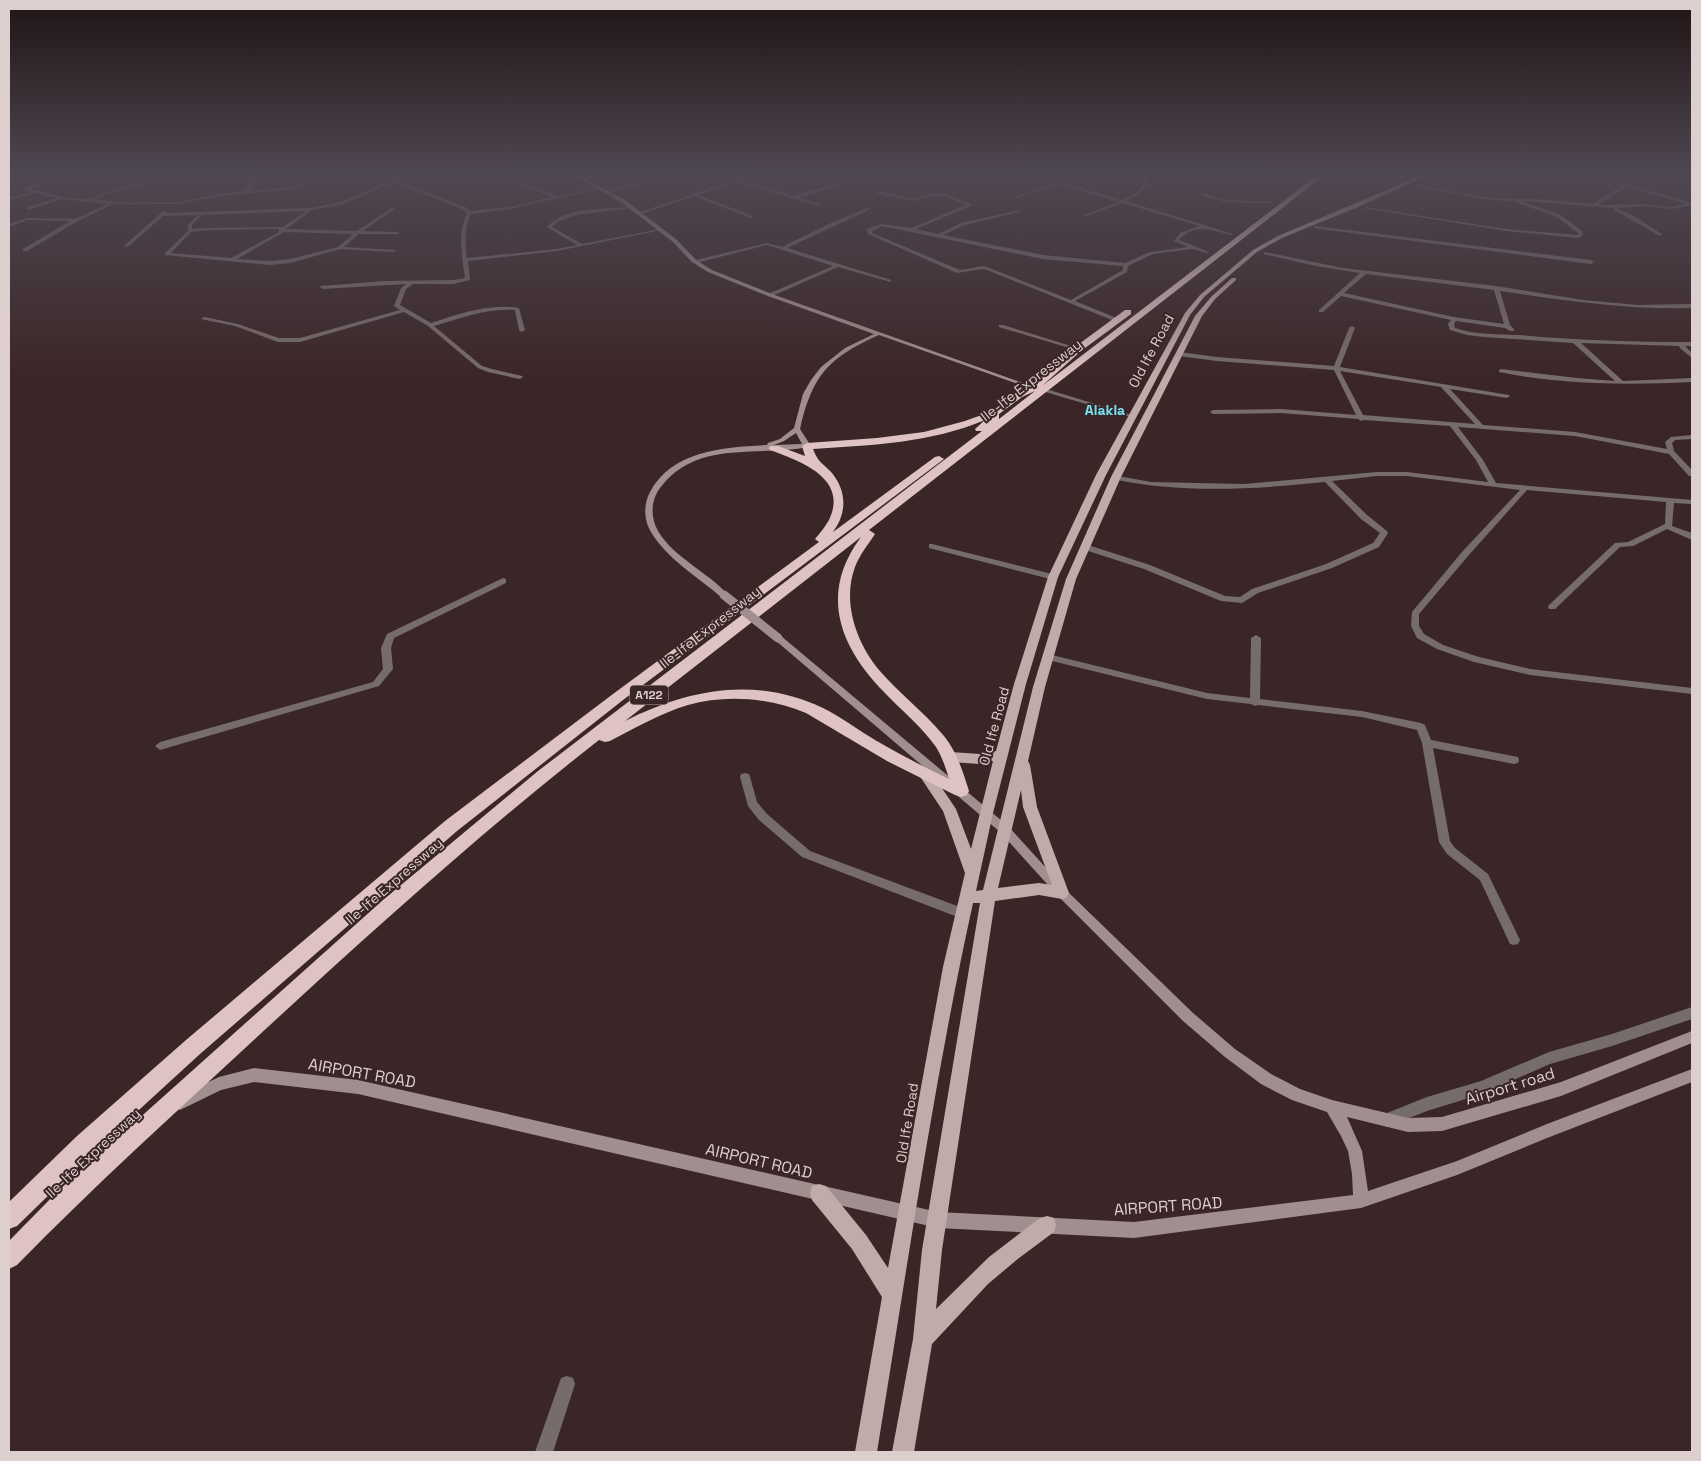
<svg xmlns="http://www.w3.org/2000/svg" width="1701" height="1461" viewBox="0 0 1701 1461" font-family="'Space Grotesk',sans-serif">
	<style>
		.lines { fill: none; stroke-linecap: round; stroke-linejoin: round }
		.street { fill: #776c6c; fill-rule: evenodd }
		.secondary { fill: #a18f8f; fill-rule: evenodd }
		.primary { fill: #c1aaaa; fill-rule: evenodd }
		.highway { fill: #dfc3c3; fill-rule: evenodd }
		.secondary-bridge { stroke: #a18f8f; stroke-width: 9 }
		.labels { text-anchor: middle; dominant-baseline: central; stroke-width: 4; stroke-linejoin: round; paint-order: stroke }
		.shield { fill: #3b2627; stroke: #ad9c9d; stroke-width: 1 }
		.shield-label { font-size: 12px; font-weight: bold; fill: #decfcf }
		.street-label { font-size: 14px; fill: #decfcf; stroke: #3b2627 }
		.far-quarter-label { font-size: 14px; font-weight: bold; fill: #78e1f1; stroke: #3b2627 }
		.near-street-label { font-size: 16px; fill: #decfcf; stroke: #3b2627 }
	</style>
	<rect width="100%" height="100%" fill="#3b2627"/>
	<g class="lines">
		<g class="street">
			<path d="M 68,174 L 74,174 L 30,189 L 62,197 L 87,199 L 126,186 L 192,174 L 200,174 L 127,188 L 92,199 L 127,203 L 178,202 L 220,194 L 245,191 L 255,174 L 259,174 L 250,191 L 294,187 L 304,174 L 308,174 L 295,189 L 220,196 L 178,204 L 113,204 L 78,221 L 27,251 L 23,251 L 23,249 L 70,221 L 28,220 L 9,227 L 9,224 L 27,218 L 75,219 L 108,204 L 62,199 L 28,210 L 26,208 L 57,198 L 36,193 L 9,200 L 9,198 L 31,192 L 23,190 L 23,188 Z"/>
			<path d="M 355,174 L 359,174 L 359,176 L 356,177 Z"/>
			<path d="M 407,174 L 412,174 L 398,181 L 468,208 L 470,211 L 510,207 L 553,197 L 490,174 L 496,174 L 558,196 L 600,187 L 602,188 L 510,209 L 471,214 C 464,229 465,243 467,258 L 557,249 L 577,245 L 547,227 C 566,206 605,209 632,207 L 634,208 L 576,215 L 557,222 L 552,227 L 582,244 L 660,229 L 662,230 L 557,251 L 468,261 L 470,280 L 453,284 L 413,284 L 406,289 L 400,305 L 431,323 C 459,314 489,303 519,308 L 525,330 L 522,332 L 519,330 L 515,310 C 486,308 461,318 434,326 L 482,366 L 492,369 L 522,376 L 523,377 L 520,379 L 488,372 L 478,368 L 428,326 L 404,312 L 300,342 L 278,342 L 235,326 L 201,319 L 204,317 L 238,324 L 279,338 L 300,338 L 400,310 L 394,306 L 401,288 L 406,284 L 323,289 L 320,287 L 321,286 L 384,281 L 453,280 L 465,278 C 462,255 457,235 467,213 L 464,210 L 394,182 L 344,204 L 312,210 L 286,229 L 357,231 L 393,207 L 395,209 L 363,231 L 398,232 L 400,234 L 359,234 L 344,247 L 396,250 L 394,252 L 340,249 L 290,263 L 270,265 L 165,255 L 165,253 L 188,231 L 188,225 L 198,215 L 163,216 L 128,247 L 124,246 L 163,211 L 167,211 L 166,213 L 310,208 L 341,202 ZM 306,211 L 283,227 L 208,228 L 192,229 L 192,225 L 202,215 ZM 279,229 L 279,232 L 231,258 L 171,253 L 191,232 L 208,230 ZM 284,232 L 353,234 L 338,247 L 290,259 L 270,261 L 237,259 Z"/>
			<path d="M 665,174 L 670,174 L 651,182 L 607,192 L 605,191 L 649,180 Z"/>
			<path d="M 752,174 L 758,174 L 741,180 L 794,196 L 833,184 L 858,174 L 863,174 L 837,186 L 799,198 L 821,204 L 819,206 L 737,182 L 698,195 L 753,216 L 751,218 L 694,196 L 641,214 L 637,213 Z"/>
			<path d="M 948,174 L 959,174 L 899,182 L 897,181 Z"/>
			<path d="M 1028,174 L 1034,174 L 1122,200 C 1137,194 1141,190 1146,174 L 1150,174 C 1146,189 1141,195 1126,201 L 1233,234 L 1231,235 C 1212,230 1194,223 1179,240 L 1209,252 L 1207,253 L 1193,249 L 1153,254 L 1128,266 L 1127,272 L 1075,301 L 1119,319 L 1120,320 L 1117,322 L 987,270 L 982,269 L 957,273 L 868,234 L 867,229 L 881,224 L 911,228 L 966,205 L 945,196 L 931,196 L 913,201 L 875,193 L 877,191 L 913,199 L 931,194 L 946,194 L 971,204 L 971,206 L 916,229 L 938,234 L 961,223 L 1019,210 L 1019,212 L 965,225 L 943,235 L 1043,255 L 1125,263 L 1150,252 L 1188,247 L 1174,241 L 1180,233 L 1200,226 L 1122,203 L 1085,217 L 1085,215 L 1118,202 L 1059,184 L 1016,198 L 1016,196 L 1055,183 ZM 882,226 L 1043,259 L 1123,266 L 1123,270 L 1071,300 L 984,266 L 960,270 L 872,233 L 872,231 Z"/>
			<path d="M 1648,174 L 1653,174 L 1630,185 L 1692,203 L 1692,205 L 1671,209 L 1646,206 L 1617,208 L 1634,216 L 1662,234 L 1660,236 L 1614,210 L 1615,208 L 1521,201 L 1561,215 L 1582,231 L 1583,235 L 1579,238 L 1506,231 L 1363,208 L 1365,207 L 1506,229 L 1578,235 L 1578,233 L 1557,217 L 1512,201 L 1490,200 L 1414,186 L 1416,185 L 1490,198 L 1536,199 L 1593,204 L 1624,184 ZM 1627,187 L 1687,204 L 1671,207 L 1646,204 L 1598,205 Z"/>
			<path d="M 1203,193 L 1225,200 L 1273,202 L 1271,203 L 1225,202 L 1201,195 Z"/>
			<path d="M 867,208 L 871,209 L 787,248 L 891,280 L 891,282 L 838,267 L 770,297 L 768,296 L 768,294 L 833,266 L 767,245 L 704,261 L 694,263 L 691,261 L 767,243 L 782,247 L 835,221 Z"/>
			<path d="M 1315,226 L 1591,260 L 1594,262 L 1591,264 L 1313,228 Z"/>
			<path d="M 1265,252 L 1343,268 L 1496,286 L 1583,300 L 1638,305 L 1692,304 L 1692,308 C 1627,310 1564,300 1500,291 L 1510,325 L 1514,329 L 1514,331 L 1510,331 L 1505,328 L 1456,321 L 1454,324 L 1455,328 C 1476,335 1497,334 1519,335 C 1577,340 1634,342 1692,342 L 1692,346 L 1685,346 L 1692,353 L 1692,358 L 1680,348 L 1679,346 L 1581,343 L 1623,381 L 1692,378 L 1692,382 C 1628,385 1562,385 1499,372 L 1499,370 L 1501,369 L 1577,378 L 1615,381 L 1573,343 L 1484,337 L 1467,335 L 1450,330 L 1448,324 L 1451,320 L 1341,296 L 1323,312 L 1319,312 L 1319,310 L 1360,273 L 1316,266 L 1263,254 ZM 1366,274 L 1494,290 L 1504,324 L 1454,317 L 1344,293 Z"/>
			<path d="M 999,325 L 1003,325 L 1081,349 L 1076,350 L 999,327 Z"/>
			<path d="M 1352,326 L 1355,328 L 1340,367 L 1509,395 L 1510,396 L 1507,398 L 1450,389 L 1483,425 L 1575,432 L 1667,449 L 1665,442 L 1671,437 L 1692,435 L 1692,439 L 1675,440 L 1672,443 L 1674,451 L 1692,470 L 1692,476 L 1689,476 L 1669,454 L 1575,436 L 1458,427 L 1483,460 L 1496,483 L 1692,500 L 1692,504 L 1674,503 L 1672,526 L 1692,533 L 1692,540 L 1667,529 L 1633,546 L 1620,547 L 1555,609 L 1549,609 L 1548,607 L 1549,605 L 1615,543 L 1628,542 L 1665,524 L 1666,502 L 1527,490 L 1468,556 L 1419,614 L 1419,626 L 1424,634 L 1443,645 L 1479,657 L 1530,669 L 1692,688 L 1692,694 L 1530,675 L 1474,662 L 1437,649 L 1417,638 L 1411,626 L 1412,612 L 1462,552 L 1520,490 L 1407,476 L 1377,476 L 1332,481 L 1367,515 L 1387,531 L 1388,533 L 1379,547 L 1332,568 L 1258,593 L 1242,603 L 1221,601 L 1144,569 L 1082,549 L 1082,545 L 1088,545 L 1150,565 L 1225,596 L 1240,597 L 1252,589 L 1326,564 L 1373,543 L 1380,533 L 1361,519 L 1325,482 C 1257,489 1180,494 1113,479 L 1113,475 L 1151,482 L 1244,484 L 1377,472 L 1407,472 L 1488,482 L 1476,460 L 1450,426 L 1364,420 L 1361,421 L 1358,419 L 1281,413 L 1213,414 L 1210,412 L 1213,410 L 1281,409 L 1356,415 L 1334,370 L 1217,361 L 1179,356 L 1176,354 L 1179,352 L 1217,357 L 1334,366 L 1349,328 ZM 1340,371 L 1441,387 L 1475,424 L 1363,415 Z"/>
			<path d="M 1042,389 L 1046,389 L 1135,416 L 1130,417 L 1042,391 Z"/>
			<path d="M 929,544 L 932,544 L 1056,575 L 1057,577 L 1056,579 L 1050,579 L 929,548 Z"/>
			<path d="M 503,578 L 506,579 L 506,583 L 394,638 L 391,648 L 393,669 L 379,686 L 160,750 L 155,746 L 160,742 L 373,682 L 383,669 L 381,648 L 387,634 Z"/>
			<path d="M 1256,635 L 1261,638 L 1260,699 L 1362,711 L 1421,723 L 1425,725 L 1431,740 L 1518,757 L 1519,760 L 1518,763 L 1514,764 L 1433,748 L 1450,841 L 1455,848 L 1488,874 L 1520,940 L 1518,944 L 1514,945 L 1510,944 L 1480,880 L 1447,854 L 1439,842 L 1422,743 L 1417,730 L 1362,717 L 1258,705 L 1255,706 L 1251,704 L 1207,699 L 1048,660 L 1043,657 L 1048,654 L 1207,693 L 1250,698 L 1251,638 Z"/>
			<path d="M 745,773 L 749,774 L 750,777 L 757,802 L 767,814 L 810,851 L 968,910 L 970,914 L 968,918 L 964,919 L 960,918 L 802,857 L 759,820 L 748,806 L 740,777 L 741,774 Z"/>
			<path d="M 1692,1007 L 1692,1019 L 1612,1046 L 1550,1064 L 1482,1094 L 1427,1111 L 1387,1127 L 1382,1125 L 1380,1120 L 1382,1115 L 1427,1097 L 1481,1081 L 1549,1052 L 1612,1034 Z"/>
			<path d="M 567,1376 L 573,1378 L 575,1384 L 553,1452 L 535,1452 L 559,1384 L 561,1378 Z"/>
		</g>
		<g class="secondary">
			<path d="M 572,174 L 577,174 L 625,200 L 677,240 L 696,260 L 712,270 L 772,294 L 1037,388 L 1032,389 L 879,335 C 829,357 812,375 800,429 L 811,446 L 809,447 C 759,457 696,439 660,488 C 651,500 650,517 658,531 C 674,558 708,572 728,595 L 727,597 L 721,597 C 698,577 667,559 651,532 C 644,521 643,505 650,492 C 672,450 725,447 767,445 L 768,443 L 780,439 L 794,428 L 803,394 L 811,380 L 821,367 L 845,348 L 874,334 L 768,296 L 708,272 L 692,262 L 673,242 L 621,202 ZM 796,433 L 802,444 L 774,445 L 784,441 Z"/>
			<path d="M 778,635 L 781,636 L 1008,826 L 1066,890 L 1193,1013 L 1235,1049 L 1271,1074 L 1300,1089 L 1332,1100 L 1408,1118 L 1442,1117 L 1561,1082 L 1692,1031 L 1692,1043 L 1561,1096 L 1442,1131 L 1408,1132 L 1347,1117 L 1362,1151 L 1368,1191 L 1457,1161 L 1547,1124 L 1692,1069 L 1692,1082 L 1547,1138 L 1457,1175 L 1361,1208 L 1134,1238 L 938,1228 L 358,1094 L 254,1082 L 221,1090 L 180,1110 L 175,1108 L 173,1103 L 175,1098 L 219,1077 L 254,1068 L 358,1080 L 938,1212 L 1134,1222 L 1353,1195 L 1352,1174 L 1348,1151 L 1341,1136 L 1327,1112 L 1292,1100 L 1261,1084 L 1225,1057 L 1183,1021 L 1058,896 L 1000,832 L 775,640 L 773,638 L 775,636 Z"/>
		</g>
		<path class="primary" d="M 1424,174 L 1431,174 L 1358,207 L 1282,238 L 1257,252 L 1204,297 L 1190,315 L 1106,475 L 1058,577 L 1026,684 L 993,813 L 976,891 L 983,890 L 1033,687 L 1066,579 L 1111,477 L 1195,316 L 1211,297 L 1232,278 L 1236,278 L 1236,280 L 1215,299 L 1202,316 L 1121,477 L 1076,579 L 1045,687 L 1028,761 L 1030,765 L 1037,807 L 1069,893 L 1067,897 L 1062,899 L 1039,895 L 995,901 L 942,1250 L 936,1309 L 989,1257 L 1040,1218 L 1047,1216 L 1054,1218 L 1056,1225 L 1054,1232 L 1019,1258 L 988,1284 L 932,1344 L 914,1452 L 892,1452 L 913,1339 L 922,1250 L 980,903 L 973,903 C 933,1085 907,1269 877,1452 L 855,1452 L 882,1297 L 852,1249 L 812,1200 L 810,1193 L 812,1186 L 819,1184 L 826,1186 L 866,1235 L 888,1268 L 943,967 L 965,873 L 943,811 L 919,775 L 921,772 L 931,772 L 956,809 L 971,849 L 993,761 L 980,764 L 950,762 L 945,760 L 944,757 L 945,754 L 950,752 L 980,754 L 996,751 L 1014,684 L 1048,577 L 1096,475 L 1185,313 L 1200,295 L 1253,250 L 1278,236 ZM 1021,790 L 1023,807 L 1052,885 L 1039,883 L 998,888 Z"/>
		<path class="highway" d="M 1319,174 L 1326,174 L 869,530 L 875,534 C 868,545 860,554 855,567 C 842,602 856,642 879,670 C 899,693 924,712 944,736 C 957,752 963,772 969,791 L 967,795 L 961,797 L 955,795 L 887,761 L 806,713 C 770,698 726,694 688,705 C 661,713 635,728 610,741 L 605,742 L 599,740 C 480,833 368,935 257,1037 C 176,1112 94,1186 17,1265 L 9,1269 L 9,1241 L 59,1190 L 383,900 L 538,771 L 982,431 L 976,431 L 975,429 L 985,420 C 931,443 872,445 813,449 C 819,464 822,462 832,473 C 847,492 847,513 833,532 L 935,457 L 939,456 L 944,459 L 623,700 L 457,831 L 200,1054 L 93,1152 L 17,1226 L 9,1229 L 9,1202 L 77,1136 L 186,1040 L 445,821 L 613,694 L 819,542 L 815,539 C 820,533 825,527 829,520 C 849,478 800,461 770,450 L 769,448 L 770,446 L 778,446 L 805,456 L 802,446 L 807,443 L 877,438 L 924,432 L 965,421 L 990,412 L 1016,393 L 1031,386 L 1075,347 L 1125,310 L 1131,310 L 1131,314 L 1081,351 L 1042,386 ZM 1035,391 L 999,419 L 999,414 L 1022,397 ZM 861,537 C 819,593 839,646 884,692 C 901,710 922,727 936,747 C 942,757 946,768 949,779 C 924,767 899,754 875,740 C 857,729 841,717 823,708 C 755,676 689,689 625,721 Z"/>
		<path class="secondary-bridge" d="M 724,595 L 778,638"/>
	</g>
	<linearGradient id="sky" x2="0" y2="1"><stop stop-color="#201515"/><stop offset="0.46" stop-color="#4f4752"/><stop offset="1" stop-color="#4f4752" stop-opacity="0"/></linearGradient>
	<rect width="1701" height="378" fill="url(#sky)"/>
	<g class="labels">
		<rect class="shield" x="630" y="685.5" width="38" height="19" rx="4"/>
		<g class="shield-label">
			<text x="649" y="695">A122</text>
		</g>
		<g class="street-label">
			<text transform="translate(1151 351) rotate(-62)">Old Ife Road</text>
			<text transform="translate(1031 380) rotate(-38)">Ile-Ife Expressway</text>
			<text transform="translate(710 627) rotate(-38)">Ile-Ife Expressway</text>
			<text transform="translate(994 726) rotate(-75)">Old Ife Road</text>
			<text transform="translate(394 881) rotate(-41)">Ile-Ife Expressway</text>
			<text transform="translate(907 1123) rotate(-81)">Old Ife Road</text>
			<text transform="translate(93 1153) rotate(-43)">Ile-Ife Expressway</text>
		</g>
		<g class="far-quarter-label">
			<text x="1105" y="410">AlakIa</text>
		</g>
		<g class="near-street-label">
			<text transform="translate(362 1073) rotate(10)">AIRPORT ROAD</text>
			<text transform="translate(1510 1086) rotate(-17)">Airport road</text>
			<text transform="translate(759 1161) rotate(13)">AIRPORT ROAD</text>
			<text transform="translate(1168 1206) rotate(-4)">AIRPORT ROAD</text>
		</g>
	</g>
	<rect width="1701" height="1461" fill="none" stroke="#decfcf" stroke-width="20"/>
</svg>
